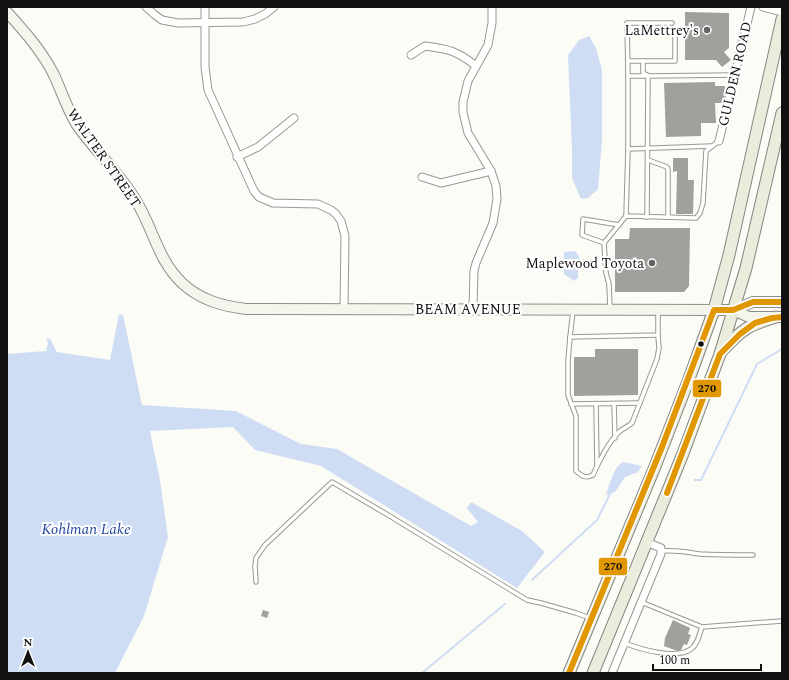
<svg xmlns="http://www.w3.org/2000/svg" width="789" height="680" viewBox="0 0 789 680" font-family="Spectral,serif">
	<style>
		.water { fill: #cfddf4 }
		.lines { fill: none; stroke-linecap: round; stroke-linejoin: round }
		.stream { stroke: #cfddf4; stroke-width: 2 }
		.building { fill: #a0a09c }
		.lane-casing { stroke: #979795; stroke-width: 5.5 }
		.street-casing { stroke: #979795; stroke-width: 9 }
		.secondary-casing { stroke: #8d8d8b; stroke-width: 12 }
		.primary-casing { stroke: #848482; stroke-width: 13 }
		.lane { stroke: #fffffe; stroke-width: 3.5 }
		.street { stroke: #fffffe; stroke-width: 7 }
		.secondary { stroke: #f4f5ec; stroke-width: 10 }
		.primary { stroke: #ebecdc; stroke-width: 11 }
		.bus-1-casing { stroke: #fff; stroke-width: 9 }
		.bus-1 { stroke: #e09702; stroke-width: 6 }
		.poi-dot { fill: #636362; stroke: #fff; stroke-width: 1.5 }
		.bus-dot { fill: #111; stroke: #fff; stroke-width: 1.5 }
		.labels { text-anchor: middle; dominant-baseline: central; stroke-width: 4; stroke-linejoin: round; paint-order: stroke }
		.poi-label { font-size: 14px; fill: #111; stroke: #fff; text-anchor: end }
		.street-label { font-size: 14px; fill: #111; stroke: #fff }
		.water-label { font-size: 15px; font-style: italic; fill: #20469c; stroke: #fff }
		.line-badge { stroke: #fff; stroke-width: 1.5 }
		.pale-badge-label { font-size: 11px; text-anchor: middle; font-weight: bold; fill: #111 }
	</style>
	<rect width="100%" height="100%" fill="#fcfcf7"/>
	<g class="water">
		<path d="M 589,36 L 596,48 L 602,70 L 602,140 L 598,189 L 588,198 L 581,199 L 572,178 L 572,150 L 568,55 L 579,40 Z"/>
		<path d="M 575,251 L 579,256 L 578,278 L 574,281 L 564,274 L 564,252 Z"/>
		<path d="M 119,314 L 123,315 L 142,405 L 236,411 L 301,444 L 337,449 L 471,526 L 478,522 L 467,508 L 471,502 L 522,531 L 545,552 L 517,588 L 321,466 L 255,450 L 233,427 L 150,431 L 160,480 L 168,537 L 144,616 L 115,673 L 7,673 L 7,354 L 46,351 L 48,343 L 46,339 L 50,339 L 57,352 L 110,360 Z"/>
		<path d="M 623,462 L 642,466 L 638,472 L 625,477 L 615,492 L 606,495 C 609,486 614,466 623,462 Z"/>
	</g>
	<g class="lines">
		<g class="stream">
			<path d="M 695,480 L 701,480 L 757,364 L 782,349"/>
			<path d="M 532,580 L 597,520 L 611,492"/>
			<path d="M 422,673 L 505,604"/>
		</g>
	</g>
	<g class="building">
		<path d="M 685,12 L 729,13 L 729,48 L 724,52 L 731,60 L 722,67 L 716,60 L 685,60 Z"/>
		<path d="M 715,82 L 715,86 L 725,86 L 725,103 L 715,103 L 716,123 L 701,123 L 701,136 L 666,137 L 664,83 Z"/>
		<path d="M 673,158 L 688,158 L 688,180 L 694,180 L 693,214 L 676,214 L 677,171 L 673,172 Z"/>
		<path d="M 630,228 L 690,228 L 689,286 L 684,292 L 615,292 L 615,239 L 629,239 Z"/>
		<path d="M 595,349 L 638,349 L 638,395 L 574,396 L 574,357 L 595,357 Z"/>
		<path d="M 263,610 L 269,612 L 267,618 L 261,616 Z"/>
		<path d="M 673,620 L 690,628 L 688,634 L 691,635 L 687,645 L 684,644 L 680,652 L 664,646 L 665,638 Z"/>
	</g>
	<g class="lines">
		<g class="lane-casing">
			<g id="lane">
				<path d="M 628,61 L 675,61 L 675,30"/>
				<path d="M 643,61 L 643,73 L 647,75"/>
				<path d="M 628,76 L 627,23 L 672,23"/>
				<path d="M 628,149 L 628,76 L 648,76"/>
				<path d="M 648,160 L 667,167 L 668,170 L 668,217"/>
				<path d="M 626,216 L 628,149 L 712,146"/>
				<path d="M 647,217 L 648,76 L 734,75"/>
				<path d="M 604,243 L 582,235 L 583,219 L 619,225"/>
				<path d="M 610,309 L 609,284 L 606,273 L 604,243 L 626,216 L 696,218 L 700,213 L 703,203 L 706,151 L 719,141"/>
				<path d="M 573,311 L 570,337 L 658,335 L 658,310"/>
				<path d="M 570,337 L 568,361 L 568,395 L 576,416 L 576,471 C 582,476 585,479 593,475 C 598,463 609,441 619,432 C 623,428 628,427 632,423 L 657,359 L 659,348 L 658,335"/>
				<path d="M 571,404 L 640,403"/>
				<path d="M 596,404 L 597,465"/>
				<path d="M 614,404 L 615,438"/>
				<path d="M 662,551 C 676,550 686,552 700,554 C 718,555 735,555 753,555"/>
				<path d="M 256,582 L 255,566 L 256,558 L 265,545 L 332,482 L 388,515 L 527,600 L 541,603 L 576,613 L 590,618"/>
				<path d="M 641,602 L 702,627 L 782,621"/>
				<path d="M 624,643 C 640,649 676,660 691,649 C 698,644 699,635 702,627"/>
			</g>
		</g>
		<g class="street-casing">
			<g id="street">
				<path d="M 146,7 L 155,15 L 162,20 L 178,23 L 243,22 L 255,19 L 265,14 L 274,7"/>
				<path d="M 205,7 L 205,67 L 208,90 L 254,191 L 259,197 L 273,203 L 318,204 L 331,210 L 336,214 L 341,221 L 345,236 L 344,309"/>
				<path d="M 763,7 L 782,12"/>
				<path d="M 411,55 L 425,46 C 449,49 457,51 476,66"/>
				<path d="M 719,141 L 751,7"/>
				<path d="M 237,157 L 258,147 L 294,118"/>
				<path d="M 422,177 L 441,183 L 491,171"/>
				<path d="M 473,309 L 474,271 L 476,263 L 493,223 L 497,199 L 496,186 L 491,171 L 468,133 L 463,112 L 463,102 L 468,81 L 488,45 L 492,23 L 492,7"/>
				<path d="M 612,673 L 661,554 L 661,548 L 646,542"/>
			</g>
		</g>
		<g class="secondary-casing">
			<g id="secondary">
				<path d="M 7,12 C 25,32 42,51 54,75 C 62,92 67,109 77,125 C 95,151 118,171 135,199 C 153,227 157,259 182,283 C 200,300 222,306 246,309 L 733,310 L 749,317 L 782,317"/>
				<path d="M 733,310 L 753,302 L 782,302"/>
			</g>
		</g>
		<g class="primary-casing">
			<g id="primary">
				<path d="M 723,350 C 742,329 749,325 776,317"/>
				<path d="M 569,673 L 654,469 L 689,379 L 714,310 L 729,255 L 782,19"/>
				<path d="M 593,673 L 682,456 L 720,354 L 746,268 L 782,113"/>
			</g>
		</g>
		<use href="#lane" class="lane"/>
		<use href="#street" class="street"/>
		<use href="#secondary" class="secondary"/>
		<use href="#primary" class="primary"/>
		<g class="bus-1-casing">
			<g id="bus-1">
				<path d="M 667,493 L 720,354 L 740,334 L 755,323 L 772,318 L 782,317"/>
				<path d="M 569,673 L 662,447 L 714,310 L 733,310 L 753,302 L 782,302"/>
			</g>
		</g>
		<use href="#bus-1" class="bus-1"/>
	</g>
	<g class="poi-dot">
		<circle cx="707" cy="30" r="4"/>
		<circle cx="652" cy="263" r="4"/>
	</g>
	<circle class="bus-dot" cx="701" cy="344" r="3.5"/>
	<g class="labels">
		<g class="poi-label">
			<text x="699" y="30">LaMettrey's</text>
			<text x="644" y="263">Maplewood Toyota</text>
		</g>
		<g class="street-label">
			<text transform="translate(735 74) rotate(-77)">GULDEN ROAD</text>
			<text transform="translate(104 158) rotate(55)">WALTER STREET</text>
			<text x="468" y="309">BEAM AVENUE</text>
		</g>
		<g class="water-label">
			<text x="86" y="529">Kohlman Lake</text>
		</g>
	</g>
	<g class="line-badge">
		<rect x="692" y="379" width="30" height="19" rx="4" fill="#e09702"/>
		<rect x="598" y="557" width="30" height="19" rx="4" fill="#e09702"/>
	</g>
	<g class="pale-badge-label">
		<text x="707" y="392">270</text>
		<text x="613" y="570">270</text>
	</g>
	<rect width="789" height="680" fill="none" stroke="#111111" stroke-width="16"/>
	<g transform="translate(28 652)" stroke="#ffffff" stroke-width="3" paint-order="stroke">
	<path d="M0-3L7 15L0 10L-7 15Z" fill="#111111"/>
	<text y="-6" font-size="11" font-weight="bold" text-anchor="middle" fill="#111111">N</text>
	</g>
	<path d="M653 664v6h108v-6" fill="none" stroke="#111111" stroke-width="2"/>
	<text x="659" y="664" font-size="12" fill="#111111" stroke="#ffffff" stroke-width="3" paint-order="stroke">100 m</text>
</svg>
